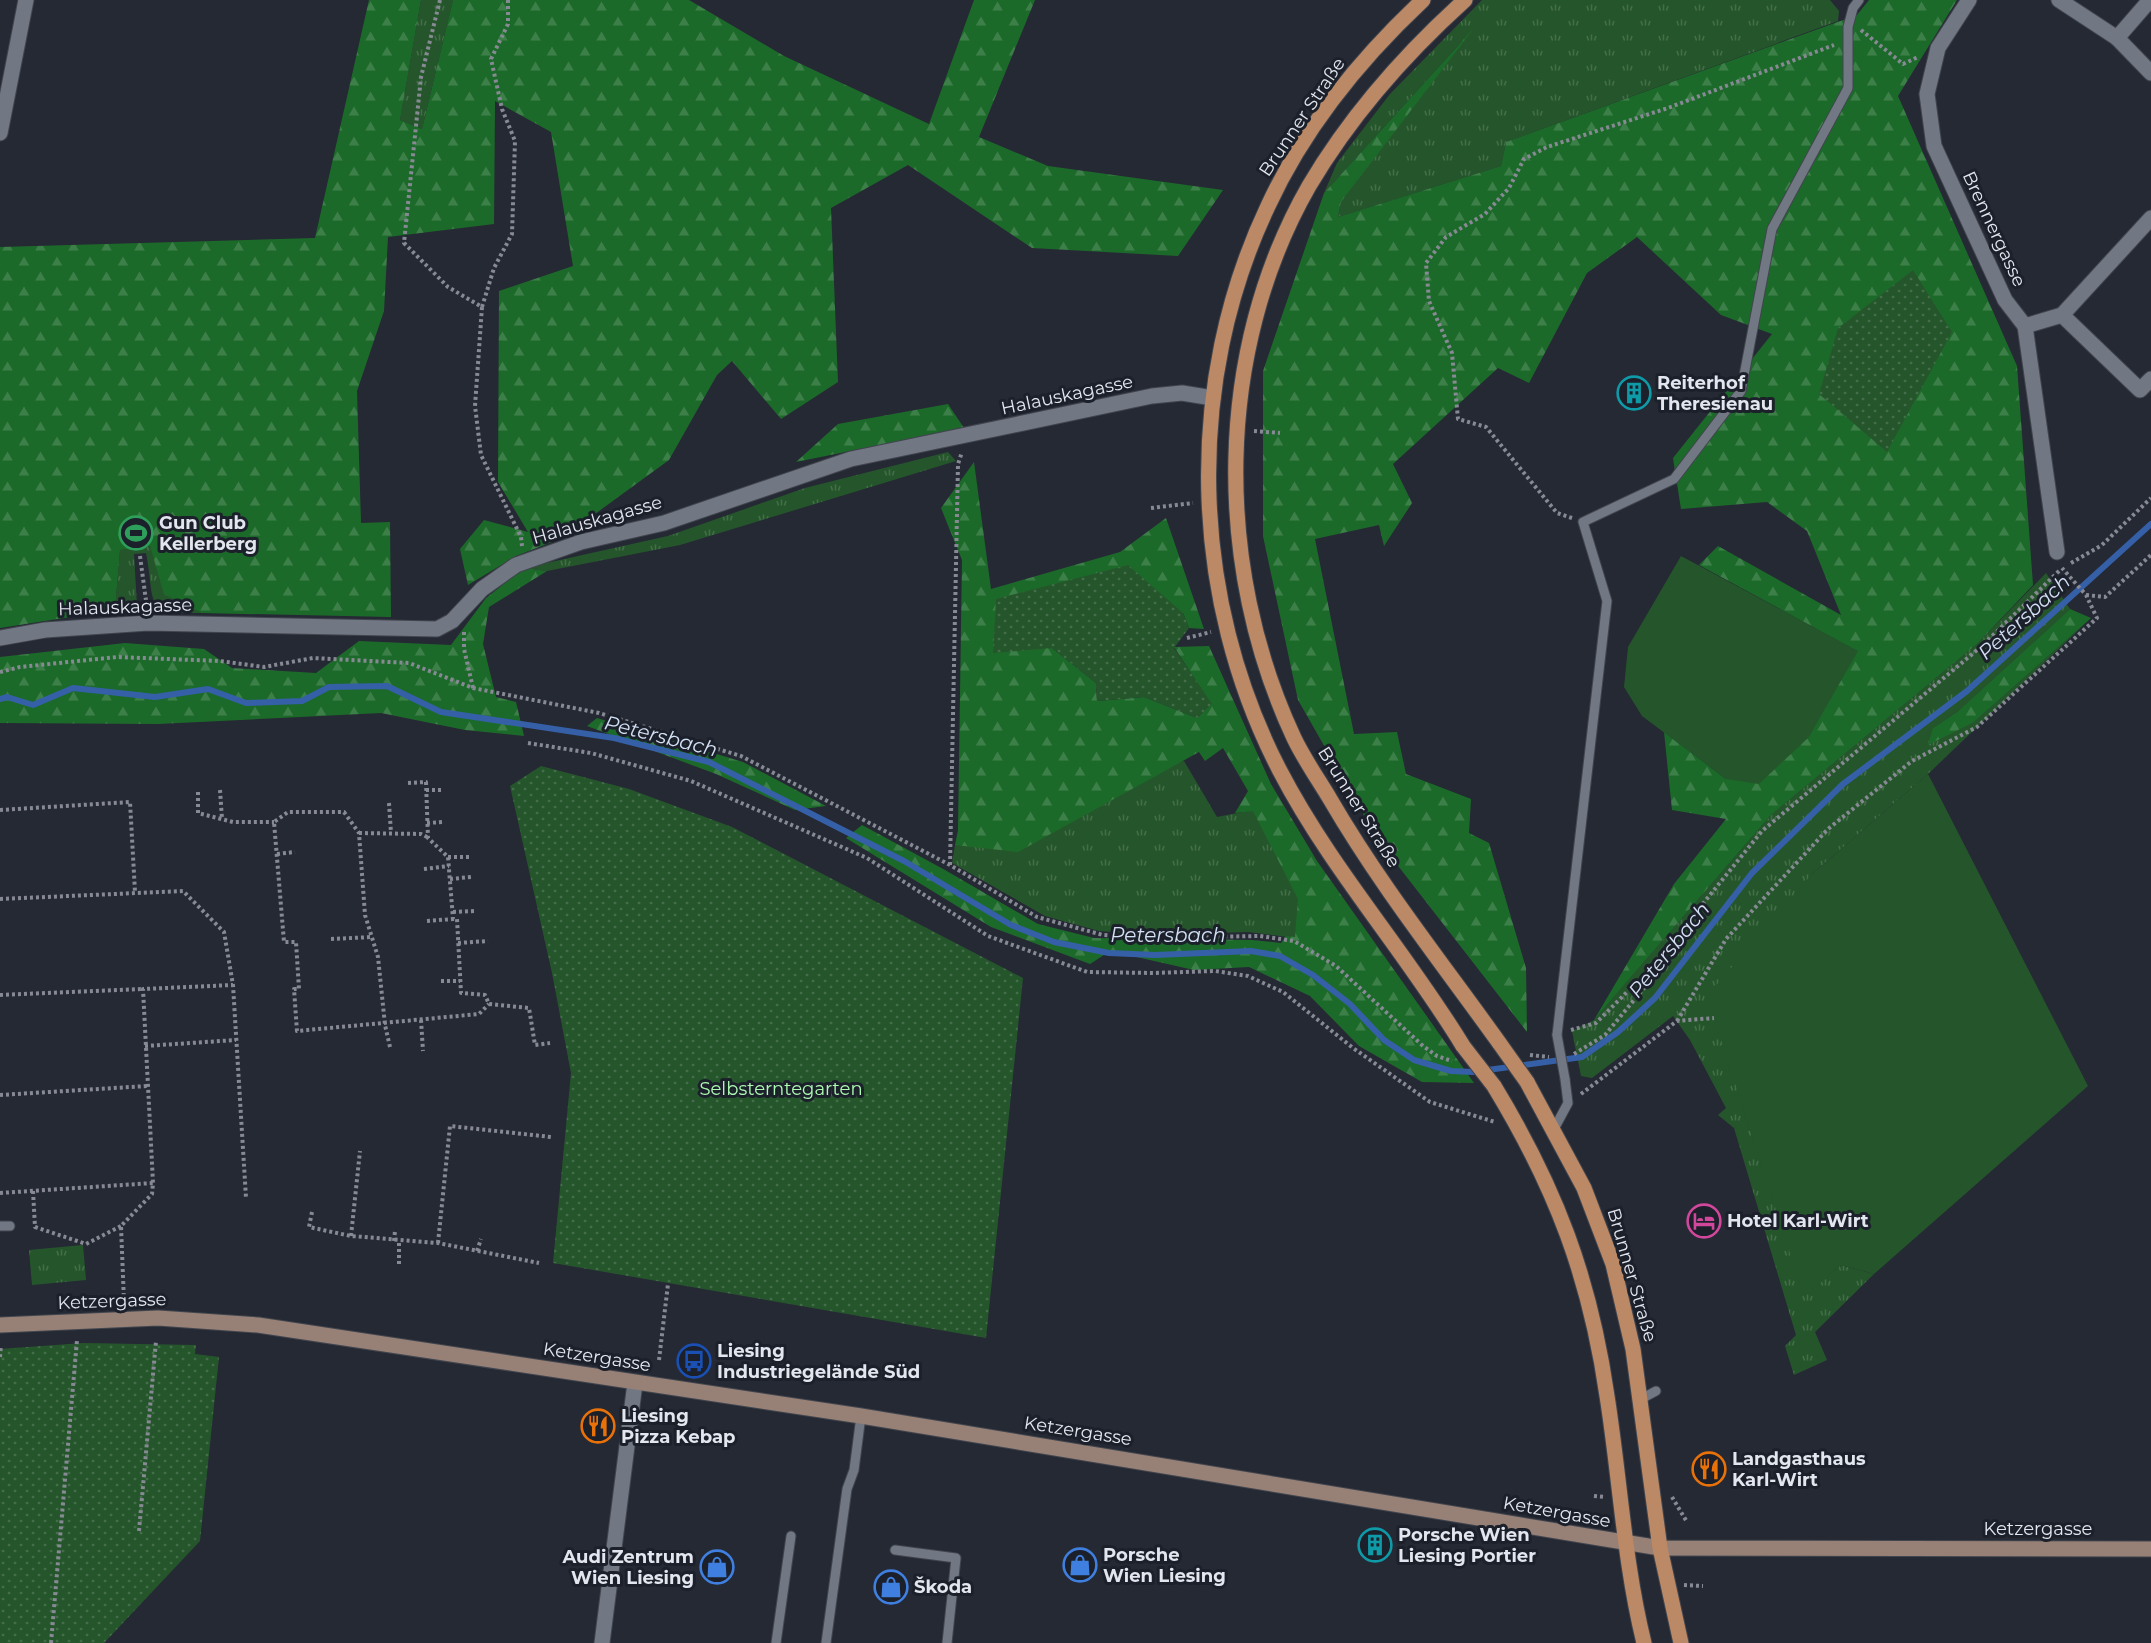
<svg xmlns="http://www.w3.org/2000/svg" width="2151" height="1643" viewBox="0 0 2151 1643" font-family="Montserrat,sans-serif">
	<style>
		.grass { fill: url(#grass-tufts) }
		.forest { fill: url(#forest-firs) }
		.garden { fill: url(#garden-dots) }
		.pitch { fill: #25562b }
		.lines { fill: none; stroke-linecap: round; stroke-linejoin: round }
		.stream { stroke: #3560a8; stroke-width: 6 }
		.service-casing { stroke: #41454e; stroke-width: 11 }
		.minor-casing { stroke: #41454e; stroke-width: 17 }
		.secondary-casing { stroke: #41454e; stroke-width: 17 }
		.primary-casing { stroke: #41454e; stroke-width: 17 }
		.path { stroke: #878a94; stroke-width: 4; stroke-dasharray: 3 3; stroke-linecap: butt }
		.service { stroke: #727784; stroke-width: 9 }
		.minor { stroke: #727784; stroke-width: 15 }
		.secondary { stroke: #978075; stroke-width: 15 }
		.primary { stroke: #bc8966; stroke-width: 15 }
		.service-bridge-casing { stroke: #41454e; stroke-width: 11; stroke-linecap: butt }
		.primary-bridge-casing { stroke: #41454e; stroke-width: 17; stroke-linecap: butt }
		.service-bridge { stroke: #727784; stroke-width: 9 }
		.primary-bridge { stroke: #bc8966; stroke-width: 15 }
		.labels { text-anchor: middle; dominant-baseline: central; stroke-width: 6; stroke-linejoin: round; paint-order: stroke }
		.street-label { font-size: 18px; fill: #e3e6ee; stroke: #1b202a }
		.poi-label { font-size: 18px; font-weight: bold; fill: #e3e6ee; stroke: #1b202a; text-anchor: start }
		.park-label { font-size: 18px; fill: #aefbb3; stroke: #1b202a }
		.water-label { font-size: 20px; font-style: italic; fill: #d4e0f4; stroke: #1b202a }
	</style>
	<defs>
		<pattern id="grass-tufts" width="24" height="20" patternUnits="userSpaceOnUse" patternTransform="scale(1.5)"><rect width="24" height="20" fill="#25562b"/><path d="M3 7l-1-3M5 7V3M7 7l1-3M15 17l-1-3M17 17v-4M19 17l1-3" fill="none" stroke="#446e4a"/></pattern>
		<pattern id="forest-firs" width="22" height="20" patternUnits="userSpaceOnUse" patternTransform="scale(1.5)"><rect width="22" height="20" fill="#1c6a29"/><path d="M5 1l3.5 6h-7zM16 11l3.5 6h-7z" fill="#3d7f48"/></pattern>
		<pattern id="garden-dots" width="8" height="8" patternUnits="userSpaceOnUse" patternTransform="scale(1.5)"><rect width="8" height="8" fill="#25562b"/><path d="M2 2h.1M6 6h.1" fill="none" stroke="#446e4a" stroke-width="1.8" stroke-linecap="round"/></pattern>
	</defs>
	<rect width="100%" height="100%" fill="#252934"/>
	<g class="grass">
		<path d="M 421,0 L 453,0 L 422,129 L 400,120 Z"/>
		<path d="M 1482,0 L 1830,0 L 1839,11 L 1838,21 L 1506,142 L 1501,166 L 1338,217 L 1341,202 L 1462,41 L 1324,193 L 1337,163 L 1390,94 Z"/>
		<path d="M 948,452 L 956,461 L 680,545 L 547,571 L 524,568 L 668,536 L 805,488 Z"/>
		<path d="M 150,546 L 165,594 L 201,613 C 141,614 156,602 146,553 L 134,554 L 137,606 L 134,610 L 115,610 L 120,550 Z"/>
		<path d="M 2046,573 L 2070,609 L 1957,712 L 1933,728 L 1974,722 L 2091,618 L 1928,774 L 1811,875 L 1804,1296 L 1841,1265 L 1874,1274 L 1815,1332 L 1827,1360 L 1794,1375 L 1785,1346 L 1796,1335 L 1734,1128 L 1718,1115 L 1726,1108 L 1690,1040 L 1673,1016 L 1592,1078 L 1581,1076 L 1572,1031 L 1594,1020 L 1770,816 L 1978,643 Z"/>
		<path d="M 1184,761 L 1217,817 L 1253,810 L 1355,936 L 1295,938 L 1248,932 L 1153,935 L 1099,931 L 1045,916 L 952,863 L 955,845 L 1057,785 Z"/>
		<path d="M 83,1245 L 86,1280 L 32,1285 L 29,1250 Z"/>
	</g>
	<g class="forest">
		<path d="M 369,0 L 421,0 L 400,120 L 422,129 L 453,0 L 689,0 L 784,56 L 929,124 L 974,0 L 1035,0 L 979,137 L 1048,166 L 1223,190 L 1178,256 L 1032,248 L 908,165 L 831,208 L 838,382 L 781,419 L 732,361 L 717,375 L 669,460 L 562,538 L 516,556 L 468,585 L 460,549 L 484,520 L 528,532 L 498,482 L 499,291 L 573,266 L 551,132 L 495,101 L 494,224 L 388,237 L 384,311 L 357,391 L 361,523 L 390,522 L 391,617 L 201,613 L 164,594 L 150,546 L 120,550 L 115,610 L 0,628 L 0,247 L 315,238 Z"/>
		<path d="M 1869,0 L 1957,0 L 1898,96 L 2017,366 L 2033,585 L 1978,643 L 1770,816 L 1594,1020 L 1674,884 L 1726,819 L 1672,810 L 1664,732 L 1726,779 L 1857,651 L 1699,565 L 1718,546 L 1841,615 L 1807,531 L 1767,502 L 1681,509 L 1673,458 L 1772,334 L 1721,315 L 1637,237 L 1587,273 L 1529,383 L 1498,368 L 1393,464 L 1412,503 L 1384,546 L 1379,525 L 1315,539 L 1354,734 L 1397,732 L 1406,774 L 1471,799 L 1469,833 L 1489,843 L 1526,968 L 1527,1032 L 1378,840 L 1298,700 L 1263,536 L 1263,371 L 1324,193 L 1474,28 L 1341,202 L 1338,217 L 1501,166 L 1506,142 L 1857,15 Z"/>
		<path d="M 948,404 L 964,428 L 796,462 L 838,424 Z"/>
		<path d="M 974,462 L 991,589 L 1120,552 L 1166,518 L 1204,629 L 1189,628 L 1183,613 L 1052,648 L 1096,683 L 1097,701 L 1144,697 L 1197,718 L 1211,704 L 1174,647 L 1209,646 L 1271,784 L 1317,861 L 1474,1083 L 1422,1082 L 1359,1046 L 1310,996 L 1249,967 L 1194,970 L 1110,951 L 1090,964 L 991,927 L 846,838 L 862,825 L 945,870 L 1038,924 L 1094,938 L 1252,940 L 1281,943 L 1286,936 L 1295,937 L 1298,899 L 1253,811 L 1235,813 L 1248,791 L 1223,748 L 1205,761 L 1199,752 L 1018,852 L 955,845 L 958,830 L 962,560 L 941,508 Z"/>
		<path d="M 524,568 L 547,571 L 489,607 L 483,644 L 496,697 L 516,702 L 524,736 L 465,730 L 381,713 L 158,724 L 0,723 L 0,657 L 125,643 L 204,649 L 232,668 L 316,673 L 359,641 L 451,645 L 486,598 Z"/>
		<path d="M 2070,609 L 2091,618 L 1974,722 L 1928,745 L 1933,728 L 1957,712 Z"/>
		<path d="M 597,718 L 743,762 L 826,806 L 795,810 L 716,774 L 587,726 Z"/>
	</g>
	<g class="garden">
		<path d="M 1913,270 L 1952,332 L 1887,452 L 1819,394 L 1838,328 Z"/>
		<path d="M 1128,565 L 1183,613 L 1189,628 L 1174,648 L 1212,704 L 1197,718 L 1144,697 L 1097,701 L 1096,683 L 1052,648 L 993,653 L 996,599 Z"/>
		<path d="M 541,766 L 629,789 L 732,827 L 1023,978 L 986,1338 L 553,1263 L 571,1073 L 552,973 L 510,786 Z"/>
		<path d="M 83,1343 L 196,1345 L 195,1354 L 219,1357 L 200,1541 L 104,1643 L 0,1643 L 0,1349 Z"/>
	</g>
	<g class="pitch">
		<path d="M 1681,556 L 1858,651 L 1809,737 L 1759,784 L 1726,779 L 1642,716 L 1624,687 L 1628,647 Z"/>
		<path d="M 1928,774 L 2088,1086 L 1874,1274 L 1841,1265 L 1804,1297 L 1707,996 L 1811,875 Z"/>
	</g>
	<g class="lines">
		<path class="stream" d="M 0,699 L 7,697 L 33,705 L 73,688 L 155,697 L 208,689 L 246,703 L 302,701 L 329,687 L 387,686 L 441,712 L 614,738 L 709,762 L 904,861 L 1011,925 L 1054,942 L 1109,953 L 1155,955 L 1251,951 L 1280,956 L 1313,975 L 1350,1004 L 1384,1040 L 1414,1060 L 1451,1071 L 1473,1072 L 1582,1057 L 1618,1032 L 1655,998 L 1752,873 L 1843,784 L 1967,691 L 2151,524"/>
		<g class="service-casing">
			<g id="service">
				<path d="M 1557,1035 L 1607,601 L 1583,522 L 1674,479 L 1741,391 L 1772,229 L 1848,88 L 1848,27 L 1853,8 L 1859,0"/>
				<path d="M 1554,1129 L 1568,1103 L 1565,1079"/>
				<path d="M 0,1226 L 10,1226"/>
				<path d="M 1641,1399 L 1656,1391"/>
				<path d="M 895,1550 L 956,1558 L 947,1643"/>
				<path d="M 776,1643 L 791,1536"/>
				<path d="M 826,1643 L 847,1489 L 854,1470 L 861,1416"/>
			</g>
		</g>
		<g class="minor-casing">
			<g id="minor">
				<path d="M 1969,0 L 1938,48 L 1927,94 L 1934,146 L 2005,300 L 2025,326 L 2057,552"/>
				<path d="M 2059,0 L 2117,38 L 2151,73"/>
				<path d="M 2117,38 L 2150,0"/>
				<path d="M 0,133 L 26,0"/>
				<path d="M 2062,315 L 2140,390 L 2151,379"/>
				<path d="M 2025,326 L 2062,315 L 2151,218"/>
				<path d="M 0,638 L 45,630 L 148,623 L 437,629 L 452,621 L 482,589 L 516,565 L 581,542 L 664,523 L 851,459 L 1152,396 L 1182,393 L 1213,398"/>
				<path d="M 602,1643 L 635,1383"/>
			</g>
		</g>
		<g class="secondary-casing">
			<path id="secondary" d="M 0,1325 L 158,1318 L 258,1325 L 861,1416 L 1660,1548 L 2151,1549"/>
		</g>
		<g class="primary-casing">
			<g id="primary">
				<path d="M 1423,0 C 1361,58 1304,128 1268,206 C 1184,383 1190,598 1280,771 C 1331,869 1406,952 1463,1046"/>
				<path d="M 1465,0 C 1404,55 1351,115 1309,186 C 1214,352 1214,567 1294,738 C 1304,759 1318,779 1330,799 C 1380,885 1442,963 1500,1044"/>
				<path d="M 1527,1082 L 1584,1188 L 1613,1264 L 1633,1349 L 1660,1548 L 1681,1643"/>
				<path d="M 1494,1086 C 1556,1188 1590,1278 1607,1396 C 1620,1478 1624,1562 1644,1643"/>
			</g>
		</g>
		<g class="path">
			<path d="M 440,0 L 421,77 L 404,243 L 448,287 L 482,307 L 475,406 L 481,455 L 521,537 L 522,546"/>
			<path d="M 1861,30 L 1903,64 L 1918,57"/>
			<path d="M 482,307 L 494,268 L 512,234 L 515,141 L 502,109 L 491,59 L 508,24 L 508,0"/>
			<path d="M 1254,431 L 1280,433"/>
			<path d="M 1151,508 L 1193,503"/>
			<path d="M 1572,518 L 1557,513 L 1486,427 L 1458,419 L 1452,353 L 1429,301 L 1426,263 L 1446,237 L 1485,214 L 1509,188 L 1524,159 L 1547,147 L 1668,108 L 1834,45"/>
			<path d="M 140,556 L 147,608"/>
			<path d="M 2071,563 L 2102,545 L 2151,498"/>
			<path d="M 2086,595 L 2105,597 L 2151,555"/>
			<path d="M 464,632 L 464,649 L 473,688"/>
			<path d="M 1187,638 L 1211,632"/>
			<path d="M 0,672 L 20,667 L 117,657 L 220,661 L 264,667 L 313,658 L 409,663 L 473,688 L 599,713 L 741,756 L 950,865 L 1037,917 L 1103,935 L 1143,938 L 1260,936 L 1294,941 L 1336,966 L 1423,1046 L 1437,1056 L 1452,1061"/>
			<path d="M 528,743 L 591,753 L 691,781 L 867,858 L 988,936 L 1087,972 L 1153,973 L 1215,971 L 1248,976 L 1283,992 L 1353,1048 L 1430,1102 L 1495,1122"/>
			<path d="M 408,783 L 426,782 L 428,838 L 448,857 L 453,919 L 457,919 L 461,993 L 485,995 L 489,1004 L 529,1008 L 535,1045 L 550,1043"/>
			<path d="M 220,790 L 222,819"/>
			<path d="M 426,790 L 441,790"/>
			<path d="M 198,792 L 198,813 L 233,822 L 274,822"/>
			<path d="M 389,803 L 391,833"/>
			<path d="M 0,810 L 130,802 L 135,892"/>
			<path d="M 427,823 L 443,822"/>
			<path d="M 359,833 L 421,834 L 427,837"/>
			<path d="M 277,854 L 295,852"/>
			<path d="M 448,857 L 470,857"/>
			<path d="M 950,865 L 958,464 L 962,452"/>
			<path d="M 424,869 L 449,866"/>
			<path d="M 450,879 L 471,877"/>
			<path d="M 0,899 L 183,891 L 224,932 L 233,985 L 246,1198"/>
			<path d="M 453,912 L 475,911"/>
			<path d="M 427,921 L 453,919"/>
			<path d="M 331,939 L 372,937"/>
			<path d="M 458,943 L 488,941"/>
			<path d="M 441,981 L 460,981"/>
			<path d="M 0,995 L 143,989"/>
			<path d="M 421,1020 L 423,1051"/>
			<path d="M 1677,1021 L 1726,939 L 1828,829 L 1912,761 L 1977,727 L 2097,618 L 2086,595 L 2062,568"/>
			<path d="M 1571,1030 L 1596,1023 L 1649,970 L 1762,831 L 1983,645 L 2060,570"/>
			<path d="M 145,1046 L 236,1040"/>
			<path d="M 390,1047 L 385,1025 L 378,957 L 365,915 L 359,833 L 344,812 L 288,812 L 274,822 L 284,942 L 296,942 L 299,989 L 294,989 L 297,1031 L 479,1014 L 489,1004"/>
			<path d="M 1574,1054 L 1605,1035 L 1644,988 L 1649,970"/>
			<path d="M 1530,1055 L 1549,1057"/>
			<path d="M 1581,1094 L 1677,1021 L 1714,1018"/>
			<path d="M 0,1095 L 147,1086"/>
			<path d="M 33,1191 L 35,1227 L 86,1244 L 121,1226"/>
			<path d="M 0,1193 L 153,1183"/>
			<path d="M 312,1212 L 309,1227 L 351,1236 L 438,1243 L 539,1263"/>
			<path d="M 351,1236 L 360,1151"/>
			<path d="M 394,1241 L 395,1231"/>
			<path d="M 438,1243 L 450,1126 L 551,1137"/>
			<path d="M 477,1251 L 481,1239"/>
			<path d="M 399,1264 L 399,1241"/>
			<path d="M 124,1302 L 121,1226 L 152,1194 L 153,1183 L 143,989 L 233,985"/>
			<path d="M 0,1357 L 1,1345"/>
			<path d="M 659,1360 L 668,1284"/>
			<path d="M 1594,1496 L 1605,1497"/>
			<path d="M 1672,1497 L 1687,1522"/>
			<path d="M 139,1531 L 156,1341"/>
			<path d="M 1684,1585 L 1703,1586"/>
			<path d="M 51,1643 L 77,1340"/>
		</g>
		<use href="#service" class="service"/>
		<use href="#minor" class="minor"/>
		<use href="#secondary" class="secondary"/>
		<use href="#primary" class="primary"/>
		<g class="service-bridge-casing">
			<path id="service-bridge" d="M 1557,1035 L 1565,1079"/>
		</g>
		<g class="primary-bridge-casing">
			<g id="primary-bridge">
				<path d="M 1500,1044 L 1527,1082"/>
				<path d="M 1463,1046 L 1494,1086"/>
			</g>
		</g>
		<use href="#service-bridge" class="service-bridge"/>
		<use href="#primary-bridge" class="primary-bridge"/>
	</g>
	<defs>
		<g id="building-ring" transform="scale(1.725)"><circle r="9.5" fill="#1b202a" stroke="#0f9aa8" stroke-width="1.5"/><path d="M-4-6H4V6H1V3H-1V6H-4ZM-2.5-4.3h1.7v1.8h-1.7ZM.8-4.3h1.7v1.8H.8ZM-2.5-1h1.7V.8h-1.7ZM.8-1h1.7V.8H.8Z" fill="#0f9aa8"/></g>
		<g id="stadium-ring" transform="scale(1.725)"><circle r="9.5" fill="#1b202a" stroke="#2e9e5b" stroke-width="1.5"/><path d="M0-5a6.5 5 0 1 0 0 10a6.5 5 0 1 0 0-10ZM-3.5-1.8h7v3.6h-7Z" fill="#2e9e5b"/></g>
		<g id="hotel-ring" transform="scale(1.725)"><circle r="9.5" fill="#1b202a" stroke="#d1479c" stroke-width="1.5"/><path d="M-6-4.5h1.5V1H6V5H4.5V3h-9V5H-6ZM-4 0a1.8 1.8 0 1 1 3.6 0ZM.5 0V-2.5h3Q6-2.5 6 0Z" fill="#d1479c"/></g>
		<g id="bus-ring" transform="scale(1.725)"><circle r="9.5" fill="#1b202a" stroke="#1a4fb4" stroke-width="1.5"/><path d="M-5-6H5V4H4V6H2V4H-2V6H-4V4H-5ZM-3.5-4V0h7V-4ZM-3.5 1.2v1.5H-2V1.2ZM2 1.2v1.5H3.5V1.2Z" fill="#1a4fb4"/></g>
		<g id="restaurant-ring" transform="scale(1.725)"><circle r="9.5" fill="#1b202a" stroke="#e8710a" stroke-width="1.5"/><path d="M-5-6h1v4h1v-4h1v4h1v-4h1v5L-1.5 .5V6h-2V.5L-5-1ZM5-6V6H3V1.5H1.5Q1.5-4 5-6Z" fill="#e8710a"/></g>
		<g id="shop-ring" transform="scale(1.725)"><circle r="9.5" fill="#1b202a" stroke="#3f7fe0" stroke-width="1.5"/><path d="M-5-2.5h2.3a2.7 3.5 0 0 1 5.4 0H5L5.5 6h-11ZM-1.5-2.5h3a1.5 2.3 0 0 0-3 0Z" fill="#3f7fe0"/></g>
	</defs>
	<g fill-rule="evenodd">
		<use href="#building-ring" x="1634" y="393"/>
		<use href="#stadium-ring" x="136" y="533"/>
		<use href="#hotel-ring" x="1704" y="1221"/>
		<use href="#bus-ring" x="694" y="1361"/>
		<use href="#restaurant-ring" x="598" y="1426"/>
		<use href="#restaurant-ring" x="1709" y="1469"/>
		<use href="#building-ring" x="1375" y="1545"/>
		<use href="#shop-ring" x="1080" y="1565"/>
		<use href="#shop-ring" x="717" y="1567"/>
		<use href="#shop-ring" x="891" y="1587"/>
	</g>
	<g class="labels">
		<g class="street-label">
			<text transform="translate(1302 117) rotate(-56)">Brunner Straße</text>
			<text transform="translate(1994 229) rotate(65)">Brennergasse</text>
			<text transform="translate(1067 395) rotate(-12)">Halauskagasse</text>
			<text transform="translate(597 520) rotate(-16)">Halauskagasse</text>
			<text transform="translate(125 607) rotate(-2)">Halauskagasse</text>
			<text transform="translate(1359 807) rotate(58)">Brunner Straße</text>
			<text transform="translate(1632 1275) rotate(74)">Brunner Straße</text>
			<text transform="translate(112 1301) rotate(-2)">Ketzergasse</text>
			<text transform="translate(597 1357) rotate(9)">Ketzergasse</text>
			<text transform="translate(1078 1431) rotate(9)">Ketzergasse</text>
			<text transform="translate(1557 1512) rotate(10)">Ketzergasse</text>
			<text x="2038" y="1529">Ketzergasse</text>
		</g>
		<g class="poi-label">
			<text x="1657" y="383">Reiterhof<tspan x="1657" dy="21">Theresienau</tspan></text>
			<text x="159" y="523">Gun Club<tspan x="159" dy="21">Kellerberg</tspan></text>
			<text x="1727" y="1221">Hotel Karl-Wirt</text>
			<text x="717" y="1351">Liesing<tspan x="717" dy="21">Industriegelände Süd</tspan></text>
			<text x="621" y="1416">Liesing<tspan x="621" dy="21">Pizza Kebap</tspan></text>
			<text x="1732" y="1459">Landgasthaus<tspan x="1732" dy="21">Karl-Wirt</tspan></text>
			<text x="1398" y="1535">Porsche Wien<tspan x="1398" dy="21">Liesing Portier</tspan></text>
			<text x="1103" y="1555">Porsche<tspan x="1103" dy="21">Wien Liesing</tspan></text>
			<text x="694" y="1557" text-anchor="end">Audi Zentrum<tspan x="694" dy="21">Wien Liesing</tspan></text>
			<text x="914" y="1587">Škoda</text>
		</g>
		<g class="park-label">
			<text x="781" y="1089">Selbsterntegarten</text>
		</g>
		<g class="water-label">
			<text transform="translate(2024 617) rotate(-42)">Petersbach</text>
			<text transform="translate(661 736) rotate(14)">Petersbach</text>
			<text x="1168" y="935">Petersbach</text>
			<text transform="translate(1669 950) rotate(-51)">Petersbach</text>
		</g>
	</g>
</svg>
